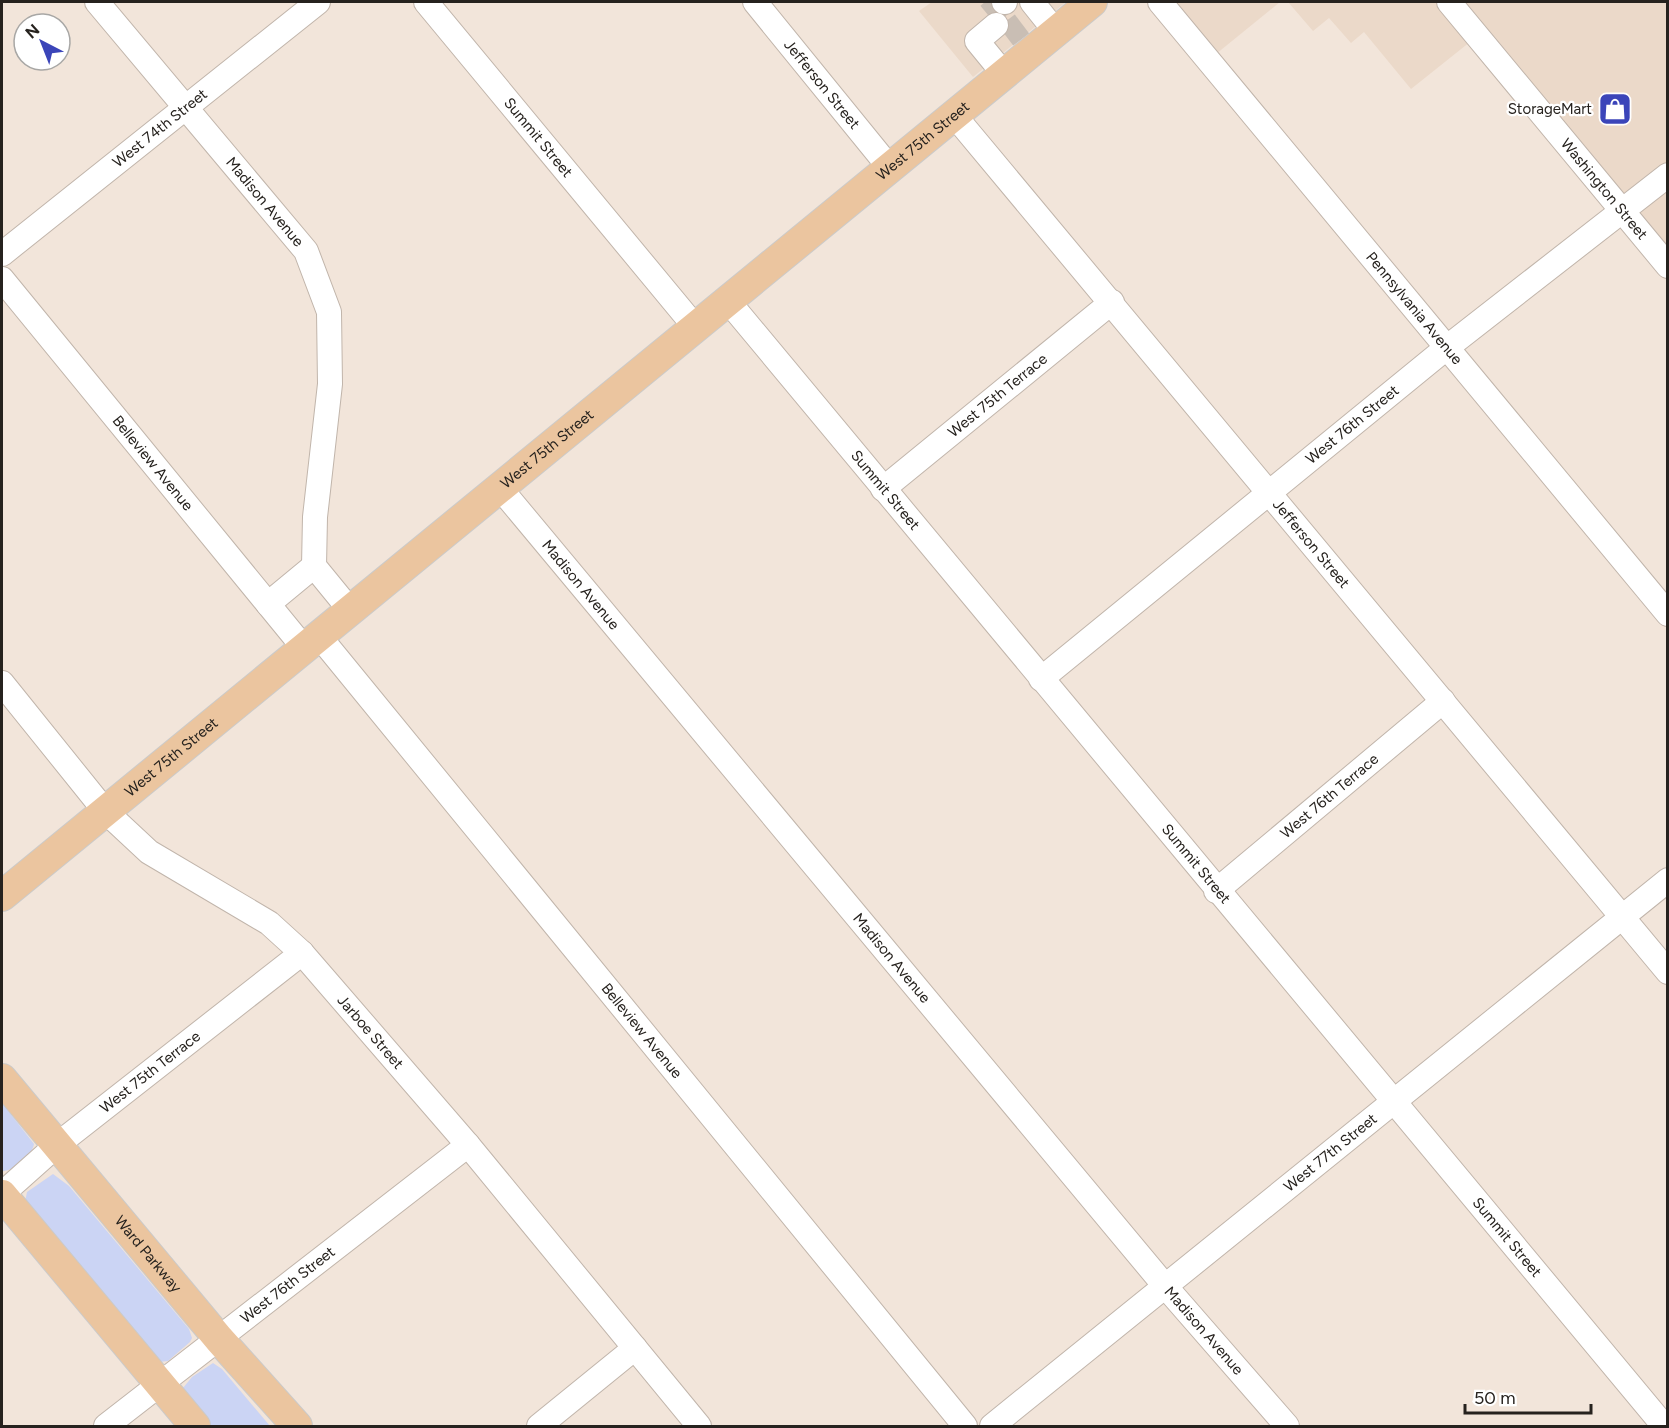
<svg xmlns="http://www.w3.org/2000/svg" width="1669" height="1428" viewBox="0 0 1669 1428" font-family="Figtree,sans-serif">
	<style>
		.built { fill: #ebd9c9 }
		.green { fill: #cbd4f4 }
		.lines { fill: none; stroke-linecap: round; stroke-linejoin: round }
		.minor-tunnel { stroke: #c9beb4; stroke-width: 24; stroke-dasharray: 24 12; stroke-linecap: butt }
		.minor-casing { stroke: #c1b5ab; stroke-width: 26 }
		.major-casing { stroke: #cbcac9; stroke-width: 32 }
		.minor { stroke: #fff; stroke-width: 24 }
		.major { stroke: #ebc59f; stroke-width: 30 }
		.labels { text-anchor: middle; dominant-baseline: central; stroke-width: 4.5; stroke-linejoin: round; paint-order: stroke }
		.street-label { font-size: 15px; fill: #26221e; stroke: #fff }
		.poi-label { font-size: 15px; fill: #26221e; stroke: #fff; text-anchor: end }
	</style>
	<rect width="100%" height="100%" fill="#f2e5da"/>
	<g class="built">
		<path d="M 932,2 L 1066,2 L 973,77 L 919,11 Z"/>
		<path d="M 1173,2 L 1280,2 L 1216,54 Z"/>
		<path d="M 1288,2 L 1667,2 L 1667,163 L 1626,193 L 1621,192 L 1485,30 L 1411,89 L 1364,32 L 1351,43 L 1329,18 L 1313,31 Z"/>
		<path d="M 1667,188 L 1667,253 L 1639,216 L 1644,208 Z"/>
	</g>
	<g class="green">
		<path d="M 2,1103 L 34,1144 C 32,1156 13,1172 2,1171 Z"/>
		<path d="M 53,1174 L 69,1186 L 189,1329 L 192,1338 L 190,1342 L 168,1361 L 159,1362 L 25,1202 L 27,1192 Z"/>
		<path d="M 213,1363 L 222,1369 L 270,1426 L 211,1426 L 188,1399 L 183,1388 L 192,1377 Z"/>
	</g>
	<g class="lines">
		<g class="minor-tunnel">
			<path d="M 988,15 L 1004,2"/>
			<path d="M 1006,36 L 1022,24"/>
		</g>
		<g class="minor-casing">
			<g id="minor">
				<path id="s1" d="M 97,2 L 306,251 L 329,312 L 330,384 L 315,517 L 314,566 L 350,610"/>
				<path id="s2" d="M 426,2 L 696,328"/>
				<path id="s3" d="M 755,2 L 890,168"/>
				<path d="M 1004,2 L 1005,2"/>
				<path d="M 1032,2 L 1056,32"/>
				<path id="s4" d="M 1160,2 L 1668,614"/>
				<path id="s5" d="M 1449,2 L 1668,266"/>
				<path d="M 996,25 L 977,41 L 1004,74"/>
				<path id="s6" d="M 954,115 L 1668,972"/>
				<path id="s7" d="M 2,254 L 318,2"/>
				<path id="s8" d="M 2,279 L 304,648"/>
				<path id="s9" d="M 728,301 L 1664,1426"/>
				<path id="s10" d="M 500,488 L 1165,1286 L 1287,1426"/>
				<path id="s11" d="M 883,489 L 1112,302"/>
				<path d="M 268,604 L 314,566"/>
				<path id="s12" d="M 319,636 L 965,1426"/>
				<path id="s13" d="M 1041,679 L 1445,349 L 1668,175"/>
				<path id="s14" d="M 2,683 L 105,811 L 149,852 L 269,923 L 302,953 L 468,1145 L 699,1426"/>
				<path id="s15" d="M 1216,891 L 1443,701"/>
				<path id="s16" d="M 2,1194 L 57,1145 L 302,953"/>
				<path id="s17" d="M 106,1426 L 468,1145"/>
				<path d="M 539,1426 L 635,1348"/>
				<path id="s18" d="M 992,1426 L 1668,880"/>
			</g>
		</g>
		<g class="major-casing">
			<g id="major">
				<path id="s19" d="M 2,896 L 1092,2"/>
				<path id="s20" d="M 2,1079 L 219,1339 L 297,1426"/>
				<path d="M 2,1195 L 195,1426"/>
			</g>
		</g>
		<use href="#minor" class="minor"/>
		<use href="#major" class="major"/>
	</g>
	<defs>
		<g id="shop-square" transform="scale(1.725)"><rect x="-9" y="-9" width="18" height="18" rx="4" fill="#3b45b9" stroke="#fff"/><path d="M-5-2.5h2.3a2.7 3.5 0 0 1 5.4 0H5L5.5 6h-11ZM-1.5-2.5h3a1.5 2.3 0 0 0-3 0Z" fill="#fff"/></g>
	</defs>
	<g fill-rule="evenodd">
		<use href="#shop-square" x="1615" y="109"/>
	</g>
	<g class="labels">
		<g class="street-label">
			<text stroke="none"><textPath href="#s3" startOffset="106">Jefferson Street</textPath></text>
			<text stroke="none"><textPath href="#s7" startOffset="202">West 74th Street</textPath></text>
			<text stroke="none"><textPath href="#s2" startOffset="176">Summit Street</textPath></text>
			<text stroke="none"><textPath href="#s19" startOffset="1191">West 75th Street</textPath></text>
			<text stroke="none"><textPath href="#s5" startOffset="243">Washington Street</textPath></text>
			<text stroke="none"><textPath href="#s1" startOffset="261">Madison Avenue</textPath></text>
			<text stroke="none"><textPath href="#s4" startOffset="398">Pennsylvania Avenue</textPath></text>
			<text stroke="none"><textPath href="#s11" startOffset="148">West 75th Terrace</textPath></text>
			<text stroke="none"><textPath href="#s13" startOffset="402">West 76th Street</textPath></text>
			<text stroke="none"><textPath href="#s19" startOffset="705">West 75th Street</textPath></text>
			<text stroke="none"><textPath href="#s8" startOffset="238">Belleview Avenue</textPath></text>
			<text stroke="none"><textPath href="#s9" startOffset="246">Summit Street</textPath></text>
			<text stroke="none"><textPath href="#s6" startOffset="558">Jefferson Street</textPath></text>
			<text stroke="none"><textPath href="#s10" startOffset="126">Madison Avenue</textPath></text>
			<text stroke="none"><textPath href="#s19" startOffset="219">West 75th Street</textPath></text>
			<text stroke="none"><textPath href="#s15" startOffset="148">West 76th Terrace</textPath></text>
			<text stroke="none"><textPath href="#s9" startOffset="732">Summit Street</textPath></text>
			<text stroke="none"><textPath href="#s10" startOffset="612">Madison Avenue</textPath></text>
			<text stroke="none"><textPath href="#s12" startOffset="510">Belleview Avenue</textPath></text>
			<text stroke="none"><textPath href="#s14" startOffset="513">Jarboe Street</textPath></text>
			<text stroke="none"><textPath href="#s16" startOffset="192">West 75th Terrace</textPath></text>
			<text stroke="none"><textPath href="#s18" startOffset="435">West 77th Street</textPath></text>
			<text stroke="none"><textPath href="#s9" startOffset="1218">Summit Street</textPath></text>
			<text stroke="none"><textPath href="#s20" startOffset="228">Ward Parkway</textPath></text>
			<text stroke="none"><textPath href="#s17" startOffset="230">West 76th Street</textPath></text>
			<text stroke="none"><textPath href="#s10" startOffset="1098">Madison Avenue</textPath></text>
		</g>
		<g class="poi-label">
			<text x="1592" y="109">StorageMart</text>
		</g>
	</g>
	<rect width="1669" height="1428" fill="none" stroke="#26221e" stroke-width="6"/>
	<g transform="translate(42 42) rotate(318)"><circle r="28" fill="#ffffff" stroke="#a8a7a5" stroke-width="1.5"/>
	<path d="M0-4.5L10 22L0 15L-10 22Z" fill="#3b45b9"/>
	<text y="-9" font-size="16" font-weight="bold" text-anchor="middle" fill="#26221e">N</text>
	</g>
	<path d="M1465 1404v9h126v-9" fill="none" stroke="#26221e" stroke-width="3"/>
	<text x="1474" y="1404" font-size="18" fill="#26221e" stroke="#ffffff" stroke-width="4.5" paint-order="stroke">50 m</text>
</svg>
